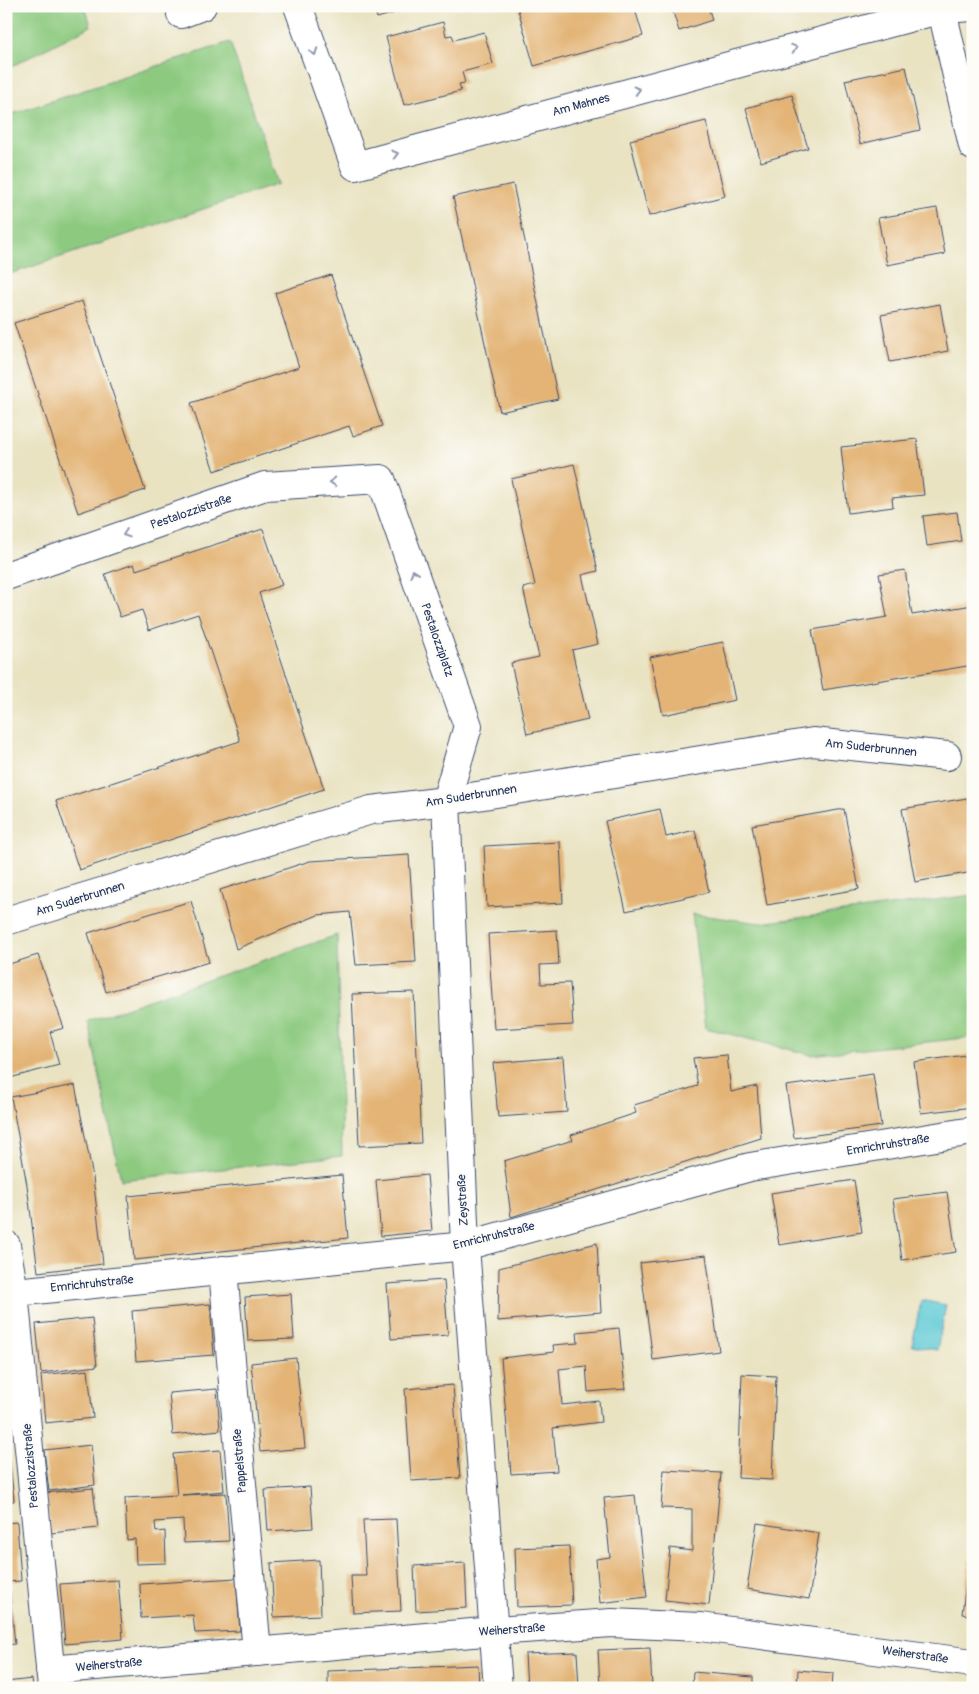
<svg xmlns="http://www.w3.org/2000/svg" width="979" height="1694" viewBox="0 0 979 1694" font-family="Pangolin,sans-serif">
	<style>
		.green { fill: #8dca80; stroke: #547c6f }
		.water { fill: #5dc9d4; stroke: #3c7c99 }
		.building { fill: #e3b476 }
		.lines { fill: none; stroke-linecap: round; stroke-linejoin: round }
		.minor-casing { stroke: #3a4a6d; stroke-width: 30 }
		.minor { stroke: #fff; stroke-width: 28 }
		.oneway { stroke: #8d97ae }
		.labels { text-anchor: middle; dominant-baseline: central; stroke-width: 5; stroke-linejoin: round; paint-order: stroke }
		.street-label { font-size: 12px; fill: #1b2f5e; stroke: #fdfcf7 }
	</style>
	<rect width="100%" height="100%" fill="#fdfcf7"/>
	<filter id="ink" filterUnits="userSpaceOnUse"><feTurbulence type="fractalNoise" baseFrequency=".02" numOctaves="2"/><feDisplacementMap in="SourceGraphic" scale="10" xChannelSelector="R" yChannelSelector="G"/><feConvolveMatrix kernelMatrix="1 2 1 2 8 2 1 2 1" color-interpolation-filters="sRGB"/></filter>
	<filter id="wash" filterUnits="userSpaceOnUse"><feTurbulence type="fractalNoise" baseFrequency=".0096" numOctaves="4" result="noise"/><feDisplacementMap in="SourceGraphic" scale="20" xChannelSelector="R" yChannelSelector="G"/><feGaussianBlur stdDeviation="1.12" result="paint"/><feColorMatrix in="noise" values="0 0 0 0 0 0 0 0 0 0 0 0 0 0 0 0 0 1.4 0 .05"/><feComposite in="paint" operator="in"/></filter>
	<g filter="url(#wash)">
		<rect width="100%" height="100%" fill="#e9e3c2"/>
		<g class="green">
			<path d="M 6,6 L 85,6 L 91,26 L 6,69 Z"/>
			<path d="M 230,42 L 278,184 L 10,274 L 6,264 L 6,116 Z"/>
			<path d="M 973,895 L 973,1037 L 811,1055 L 706,1028 L 692,914 L 760,923 Z"/>
			<path d="M 337,935 L 342,1156 L 121,1180 L 88,1021 Z"/>
		</g>
		<path class="water" d="M 921,1300 L 946,1305 L 937,1350 L 912,1345 Z"/>
		<g id="blocks">
			<g class="building">
				<path d="M 374,6 L 415,6 L 416,7 L 377,18 Z"/>
				<path d="M 517,6 L 634,6 L 643,36 L 534,66 Z"/>
				<path d="M 671,6 L 708,6 L 712,20 L 679,31 Z"/>
				<path d="M 443,22 L 446,36 L 452,35 L 454,40 L 484,32 L 493,64 L 462,72 L 465,83 L 459,84 L 461,91 L 404,105 L 386,37 Z"/>
				<path d="M 906,67 L 920,130 L 860,144 L 845,80 Z"/>
				<path d="M 792,95 L 808,148 L 761,162 L 746,108 Z"/>
				<path d="M 706,121 L 725,196 L 649,216 L 630,140 Z"/>
				<path d="M 513,184 L 558,399 L 500,412 L 453,197 Z"/>
				<path d="M 937,208 L 945,254 L 887,265 L 878,218 Z"/>
				<path d="M 331,275 L 382,426 L 353,436 L 349,426 L 214,471 L 191,403 L 299,367 L 275,293 Z"/>
				<path d="M 82,301 L 145,490 L 78,513 L 14,323 Z"/>
				<path d="M 940,304 L 948,351 L 890,362 L 881,315 Z"/>
				<path d="M 917,439 L 924,495 L 892,498 L 893,507 L 848,513 L 841,447 Z"/>
				<path d="M 574,464 L 598,571 L 582,575 L 598,644 L 572,650 L 588,720 L 527,734 L 511,663 L 539,657 L 523,588 L 535,585 L 511,479 Z"/>
				<path d="M 957,512 L 961,541 L 927,546 L 923,516 Z"/>
				<path d="M 263,529 L 282,585 L 259,593 L 324,789 L 79,870 L 56,801 L 240,741 L 198,614 L 149,630 L 142,610 L 120,617 L 105,574 L 134,564 L 136,570 Z"/>
				<path d="M 905,570 L 912,615 L 973,605 L 973,665 L 823,690 L 812,630 L 887,617 L 879,574 Z"/>
				<path d="M 723,642 L 735,700 L 663,715 L 650,657 Z"/>
				<path d="M 967,798 L 973,833 L 973,872 L 915,882 L 902,809 Z"/>
				<path d="M 660,809 L 666,837 L 695,830 L 709,892 L 626,911 L 605,821 Z"/>
				<path d="M 844,809 L 859,889 L 767,905 L 752,825 Z"/>
				<path d="M 560,842 L 563,903 L 487,907 L 484,846 Z"/>
				<path d="M 409,855 L 416,962 L 356,965 L 350,912 L 318,915 L 236,949 L 220,890 L 310,861 Z"/>
				<path d="M 191,901 L 209,962 L 106,992 L 88,933 Z"/>
				<path d="M 557,930 L 559,964 L 540,965 L 541,984 L 570,983 L 573,1025 L 494,1029 L 488,934 Z"/>
				<path d="M 38,955 L 64,1028 L 50,1032 L 59,1065 L 6,1079 L 6,965 Z"/>
				<path d="M 414,992 L 421,1143 L 359,1146 L 352,994 Z"/>
				<path d="M 973,1054 L 973,1107 L 921,1113 L 914,1062 Z"/>
				<path d="M 727,1055 L 731,1092 L 757,1086 L 761,1138 L 511,1217 L 504,1161 L 573,1140 L 571,1135 L 636,1113 L 634,1105 L 698,1086 L 693,1058 Z"/>
				<path d="M 563,1057 L 567,1112 L 498,1117 L 493,1063 Z"/>
				<path d="M 873,1074 L 881,1126 L 794,1138 L 786,1086 Z"/>
				<path d="M 75,1085 L 93,1177 L 103,1264 L 38,1272 L 27,1185 L 11,1097 Z"/>
				<path d="M 342,1175 L 348,1238 L 134,1260 L 128,1196 Z"/>
				<path d="M 427,1175 L 432,1231 L 381,1236 L 376,1180 Z"/>
				<path d="M 854,1180 L 862,1232 L 779,1245 L 771,1193 Z"/>
				<path d="M 947,1192 L 956,1252 L 902,1260 L 893,1199 Z"/>
				<path d="M 597,1243 L 601,1312 L 498,1321 L 499,1268 Z"/>
				<path d="M 706,1255 L 719,1351 L 653,1360 L 640,1263 Z"/>
				<path d="M 444,1280 L 448,1335 L 391,1339 L 387,1284 Z"/>
				<path d="M 291,1294 L 294,1339 L 248,1341 L 245,1297 Z"/>
				<path d="M 210,1304 L 214,1355 L 136,1361 L 132,1311 Z"/>
				<path d="M 92,1318 L 97,1366 L 41,1373 L 36,1324 Z"/>
				<path d="M 619,1328 L 625,1389 L 588,1392 L 586,1366 L 559,1369 L 562,1405 L 599,1401 L 601,1422 L 553,1428 L 557,1471 L 511,1474 L 501,1358 L 554,1352 L 553,1345 L 578,1343 L 577,1332 Z"/>
				<path d="M 296,1358 L 305,1448 L 260,1452 L 251,1363 Z"/>
				<path d="M 88,1370 L 93,1418 L 45,1423 L 41,1375 Z"/>
				<path d="M 742,1374 L 776,1376 L 772,1480 L 738,1478 Z"/>
				<path d="M 453,1385 L 460,1478 L 411,1481 L 405,1389 Z"/>
				<path d="M 217,1389 L 220,1430 L 173,1435 L 169,1393 Z"/>
				<path d="M 91,1445 L 95,1485 L 49,1491 L 44,1450 Z"/>
				<path d="M 220,1450 L 224,1491 L 182,1495 L 226,1493 L 229,1541 L 184,1543 L 183,1520 L 155,1522 L 156,1532 L 165,1531 L 166,1563 L 136,1564 L 135,1539 L 127,1540 L 125,1498 L 177,1495 L 173,1454 Z"/>
				<path d="M 6,1451 L 9,1451 L 14,1501 L 6,1502 Z"/>
				<path d="M 664,1470 L 721,1473 L 709,1605 L 665,1600 L 670,1548 L 692,1551 L 692,1509 L 661,1508 Z"/>
				<path d="M 310,1487 L 313,1528 L 268,1531 L 265,1490 Z"/>
				<path d="M 93,1488 L 98,1528 L 51,1533 L 46,1493 Z"/>
				<path d="M 635,1495 L 647,1597 L 600,1603 L 596,1559 L 610,1557 L 604,1498 Z"/>
				<path d="M 396,1519 L 401,1611 L 353,1613 L 351,1576 L 366,1576 L 363,1520 Z"/>
				<path d="M 17,1522 L 21,1581 L 6,1582 L 6,1523 Z"/>
				<path d="M 757,1523 L 819,1533 L 809,1599 L 747,1589 Z"/>
				<path d="M 569,1546 L 572,1605 L 517,1607 L 515,1548 Z"/>
				<path d="M 319,1560 L 321,1615 L 274,1617 L 271,1563 Z"/>
				<path d="M 969,1560 L 973,1560 L 973,1616 L 962,1614 Z"/>
				<path d="M 465,1563 L 467,1608 L 416,1611 L 414,1566 Z"/>
				<path d="M 236,1578 L 240,1631 L 195,1633 L 193,1615 L 141,1618 L 140,1584 Z"/>
				<path d="M 118,1580 L 123,1639 L 65,1644 L 60,1584 Z"/>
				<path d="M 6,1585 L 9,1585 L 15,1644 L 6,1645 Z"/>
				<path d="M 650,1648 L 652,1688 L 600,1688 L 598,1650 Z"/>
				<path d="M 577,1652 L 579,1688 L 527,1688 L 525,1654 Z"/>
				<path d="M 478,1665 L 479,1688 L 328,1688 L 328,1671 Z"/>
				<path d="M 798,1670 L 833,1673 L 832,1688 L 797,1688 Z"/>
				<path d="M 693,1672 L 753,1677 L 753,1688 L 692,1688 Z"/>
				<path d="M 32,1679 L 33,1688 L 6,1688 L 6,1682 Z"/>
			</g>
		</g>
	</g>
	<g filter="url(#ink)">
		<use href="#blocks" fill-opacity="0" stroke="#3a4a6d" stroke-width="1"/>
		<g class="lines">
			<g class="minor-casing">
				<g id="minor">
					<path d="M 298,6 L 355,166 L 942,9 L 973,7"/>
					<path d="M 941,6 L 973,146"/>
					<path d="M 181,14 L 202,6"/>
					<path d="M 6,576 L 265,486 L 381,479 L 468,726 L 446,801 L 465,1246 L 498,1688"/>
					<path d="M 6,921 L 371,810 L 446,801 L 813,742 L 947,756"/>
					<path d="M 6,1245 L 14,1292 L 52,1688"/>
					<path d="M 223,1270 L 257,1652"/>
					<path d="M 6,1293 L 465,1246 L 750,1167 L 973,1131"/>
					<path d="M 50,1670 L 495,1631 L 612,1623 L 700,1627 L 973,1663"/>
				</g>
			</g>
			<use href="#minor" class="minor"/>
		</g>
		<defs><path id="oneway-chevron" d="M-2-3.5L2.5 0L-2 3.5" fill="none" stroke-width="1.6" stroke-linecap="round" stroke-linejoin="round" transform="scale(1.25)"/></defs>
		<g class="oneway">
			<use href="#oneway-chevron" transform="translate(794 48) rotate(-15)"/>
			<use href="#oneway-chevron" transform="translate(314 52) rotate(70)"/>
			<use href="#oneway-chevron" transform="translate(637 90) rotate(-15)"/>
			<use href="#oneway-chevron" transform="translate(395 154) rotate(-16)"/>
			<use href="#oneway-chevron" transform="translate(333 482) rotate(177)"/>
			<use href="#oneway-chevron" transform="translate(126 534) rotate(161)"/>
			<use href="#oneway-chevron" transform="translate(414 573) rotate(-109)"/>
		</g>
	</g>
	<g class="labels">
		<g class="street-label">
			<text transform="translate(581 105) rotate(-15)">Am Mahnes</text>
			<text transform="translate(191 512) rotate(-19)">Pestalozzistraße</text>
			<text transform="translate(437 640) rotate(71)">Pestalozziplatz</text>
			<text transform="translate(871 748) rotate(6)">Am Suderbrunnen</text>
			<text transform="translate(471 796) rotate(-9)">Am Suderbrunnen</text>
			<text transform="translate(80 899) rotate(-17)">Am Suderbrunnen</text>
			<text transform="translate(888 1145) rotate(-9)">Emrichruhstraße</text>
			<text transform="translate(463 1200) rotate(-93)">Zeystraße</text>
			<text transform="translate(494 1236) rotate(-14)">Emrichruhstraße</text>
			<text transform="translate(92 1284) rotate(-6)">Emrichruhstraße</text>
			<text transform="translate(240 1461) rotate(-95)">Pappelstraße</text>
			<text transform="translate(31 1466) rotate(-95)">Pestalozzistraße</text>
			<text transform="translate(512 1630) rotate(-4)">Weiherstraße</text>
			<text transform="translate(915 1655) rotate(8)">Weiherstraße</text>
			<text transform="translate(109 1665) rotate(-5)">Weiherstraße</text>
		</g>
	</g>
	<rect width="979" height="1694" fill="none" stroke="#fdfcf7" stroke-width="25"/>
</svg>
